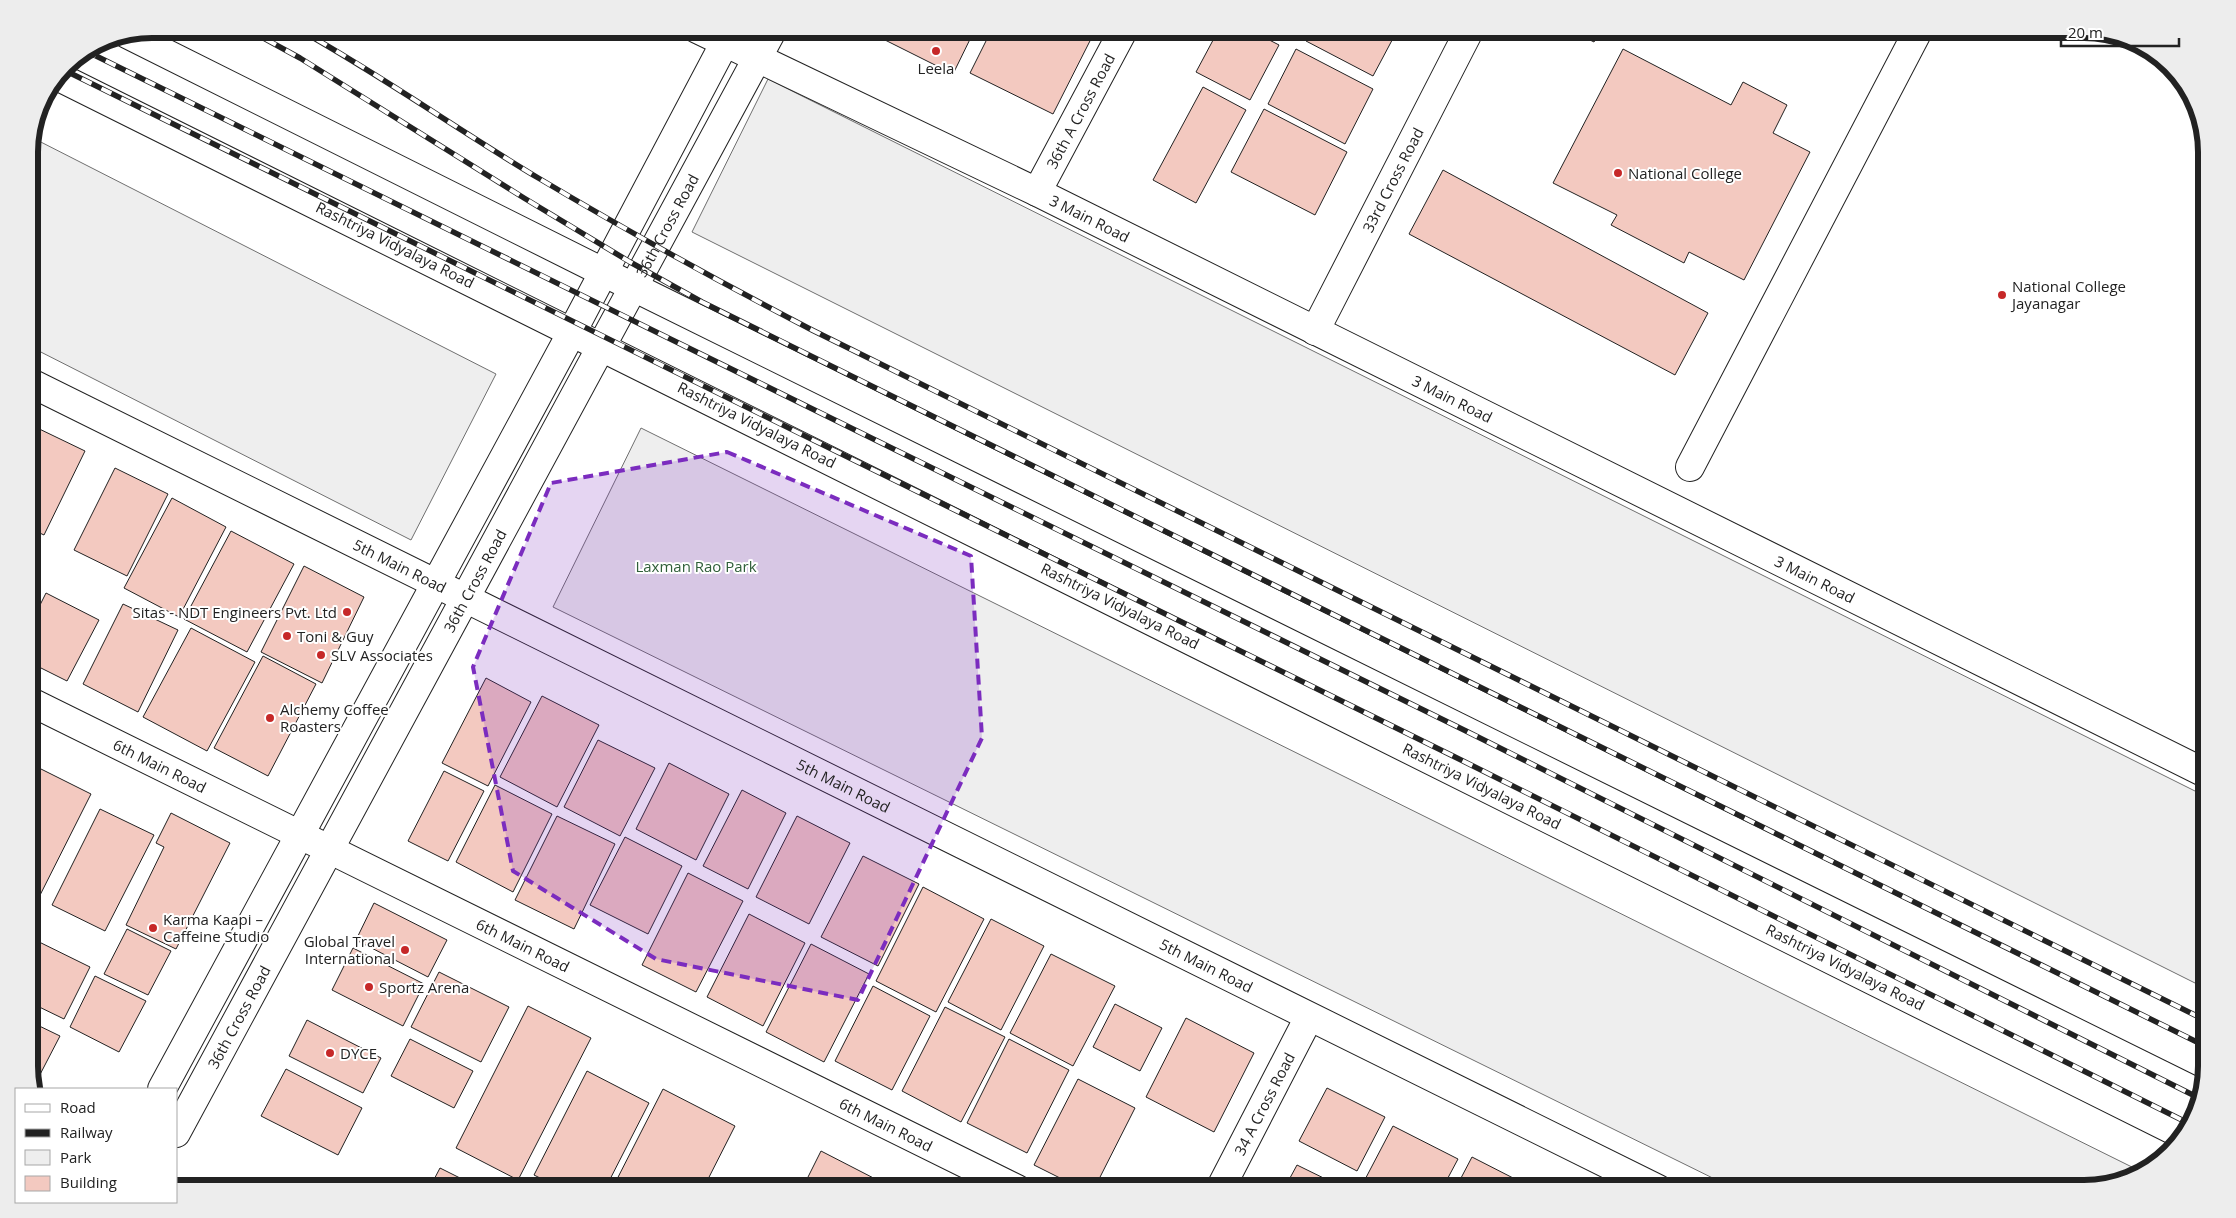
<svg xmlns="http://www.w3.org/2000/svg" width="2236" height="1218" viewBox="0 0 2236 1218" font-family="'Open Sans',sans-serif">
	<style>
		.green { fill: #eee; stroke: #6f6f6f }
		.building { fill: #f3c9c0; stroke: #222 }
		.lines { fill: none; stroke-linecap: round; stroke-linejoin: round }
		.minor-casing { stroke: #222; stroke-width: 30 }
		.major-casing { stroke: #222; stroke-width: 30 }
		.minor { stroke: #fff; stroke-width: 28 }
		.major { stroke: #fff; stroke-width: 28 }
		.rail-casing { stroke: #222; stroke-width: 5.5 }
		.rail { stroke: #fff; stroke-width: 4; stroke-dasharray: 11; stroke-linecap: butt }
		.marked { fill: #7b2cbf; fill-opacity: 0.2; stroke: #7b2cbf; stroke-width: 4; stroke-dasharray: 10 6; stroke-linejoin: round }
		.poi-dot { fill: #c62828; stroke: #fff; stroke-width: 2 }
		.labels { text-anchor: middle; dominant-baseline: central; stroke-width: 4; stroke-linejoin: round; paint-order: stroke }
		.poi-label { font-size: 15px; fill: #222; stroke: #fff; text-anchor: start }
		.street-label { font-size: 15px; fill: #222; stroke: #fff }
		.park-label { font-size: 15px; fill: #2f5e38; stroke: #fff }
		.rim { fill: none; stroke: #222; stroke-width: 6 }
	</style>
	<rect width="100%" height="100%" fill="#fff"/>
	<g class="green">
		<path d="M 768,79 L 2207,797 L 2207,989 L 692,232 Z"/>
		<path d="M 31,137 L 496,374 L 411,540 L 29,346 L 29,144 Z"/>
		<path d="M 641,428 L 2144,1173 L 2084,1189 L 1735,1189 L 553,607 Z"/>
	</g>
	<g class="building">
		<path d="M 863,29 L 975,29 L 953,74 Z"/>
		<path d="M 992,29 L 1090,29 L 1095,31 L 1053,114 L 970,73 Z"/>
		<path d="M 1219,29 L 1248,29 L 1279,45 L 1250,100 L 1196,72 Z"/>
		<path d="M 1312,29 L 1398,29 L 1373,76 L 1306,41 Z"/>
		<path d="M 1568,29 L 1601,29 L 1594,42 Z"/>
		<path d="M 1296,49 L 1373,89 L 1345,144 L 1268,104 Z"/>
		<path d="M 1623,49 L 1731,105 L 1743,82 L 1787,105 L 1773,133 L 1810,152 L 1744,280 L 1689,252 L 1684,263 L 1611,225 L 1617,215 L 1553,183 Z"/>
		<path d="M 1203,87 L 1246,110 L 1196,203 L 1153,180 Z"/>
		<path d="M 1264,109 L 1347,152 L 1315,215 L 1231,172 Z"/>
		<path d="M 1443,170 L 1708,313 L 1675,375 L 1409,234 Z"/>
		<path d="M 29,424 L 85,451 L 44,535 L 29,528 Z"/>
		<path d="M 115,468 L 168,494 L 127,576 L 74,550 Z"/>
		<path d="M 172,498 L 226,527 L 179,617 L 124,588 Z"/>
		<path d="M 231,531 L 294,564 L 247,652 L 184,619 Z"/>
		<path d="M 304,566 L 364,597 L 322,683 L 261,652 Z"/>
		<path d="M 46,593 L 99,620 L 67,681 L 29,662 L 29,627 Z"/>
		<path d="M 123,604 L 178,630 L 138,712 L 83,684 Z"/>
		<path d="M 191,628 L 255,662 L 207,751 L 143,717 Z"/>
		<path d="M 263,656 L 316,684 L 268,776 L 214,748 Z"/>
		<path d="M 486,678 L 531,702 L 488,786 L 442,763 Z"/>
		<path d="M 542,696 L 599,725 L 557,807 L 500,777 Z"/>
		<path d="M 598,740 L 655,768 L 620,836 L 564,807 Z"/>
		<path d="M 669,763 L 729,794 L 696,860 L 636,829 Z"/>
		<path d="M 31,764 L 91,794 L 29,917 L 29,768 Z"/>
		<path d="M 444,771 L 484,791 L 448,861 L 408,841 Z"/>
		<path d="M 495,785 L 552,814 L 513,892 L 456,862 Z"/>
		<path d="M 742,790 L 786,813 L 748,889 L 703,866 Z"/>
		<path d="M 100,809 L 154,835 L 105,931 L 52,905 Z"/>
		<path d="M 171,813 L 230,843 L 176,949 L 126,925 L 164,847 L 156,843 Z"/>
		<path d="M 557,816 L 615,844 L 574,929 L 515,900 Z"/>
		<path d="M 797,816 L 850,843 L 809,924 L 756,897 Z"/>
		<path d="M 625,837 L 682,866 L 648,934 L 590,905 Z"/>
		<path d="M 863,856 L 919,884 L 878,966 L 821,937 Z"/>
		<path d="M 688,873 L 743,901 L 696,992 L 642,965 Z"/>
		<path d="M 923,887 L 984,919 L 936,1012 L 876,981 Z"/>
		<path d="M 374,903 L 447,940 L 428,977 L 356,940 Z"/>
		<path d="M 749,914 L 805,943 L 763,1026 L 707,997 Z"/>
		<path d="M 991,919 L 1044,946 L 1001,1030 L 948,1002 Z"/>
		<path d="M 127,929 L 171,951 L 148,995 L 104,974 Z"/>
		<path d="M 29,937 L 90,967 L 64,1019 L 29,1002 Z"/>
		<path d="M 811,944 L 869,974 L 824,1062 L 766,1032 Z"/>
		<path d="M 353,948 L 424,984 L 403,1026 L 332,990 Z"/>
		<path d="M 1051,954 L 1115,986 L 1073,1066 L 1010,1033 Z"/>
		<path d="M 439,972 L 509,1007 L 481,1062 L 411,1027 Z"/>
		<path d="M 95,976 L 146,1001 L 119,1052 L 70,1027 Z"/>
		<path d="M 873,986 L 930,1016 L 892,1090 L 835,1061 Z"/>
		<path d="M 1115,1004 L 1162,1028 L 1140,1071 L 1093,1047 Z"/>
		<path d="M 528,1006 L 591,1038 L 518,1180 L 456,1148 Z"/>
		<path d="M 945,1007 L 1005,1037 L 961,1122 L 902,1091 Z"/>
		<path d="M 1186,1018 L 1254,1053 L 1214,1132 L 1146,1097 Z"/>
		<path d="M 307,1020 L 381,1058 L 363,1093 L 289,1056 Z"/>
		<path d="M 29,1021 L 60,1036 L 33,1088 L 29,1074 Z"/>
		<path d="M 410,1039 L 473,1071 L 454,1108 L 391,1076 Z"/>
		<path d="M 1009,1039 L 1069,1070 L 1027,1153 L 967,1123 Z"/>
		<path d="M 286,1069 L 362,1108 L 338,1155 L 261,1116 Z"/>
		<path d="M 587,1071 L 649,1103 L 605,1189 L 562,1189 L 534,1175 Z"/>
		<path d="M 1078,1079 L 1135,1108 L 1094,1189 L 1082,1189 L 1034,1165 Z"/>
		<path d="M 1327,1088 L 1385,1117 L 1357,1171 L 1299,1141 Z"/>
		<path d="M 663,1089 L 735,1126 L 703,1189 L 612,1189 Z"/>
		<path d="M 1393,1126 L 1458,1159 L 1442,1189 L 1360,1189 Z"/>
		<path d="M 821,1151 L 889,1186 L 887,1189 L 802,1189 Z"/>
		<path d="M 1472,1157 L 1517,1180 L 1512,1189 L 1472,1189 L 1475,1185 L 1461,1178 Z"/>
		<path d="M 1297,1165 L 1346,1189 L 1284,1189 Z"/>
		<path d="M 440,1168 L 482,1189 L 429,1189 Z"/>
	</g>
	<g class="lines">
		<g class="minor-casing">
			<g id="minor">
				<path id="s1" d="M 697,29 L 1037,192 L 2207,774"/>
				<path id="s2" d="M 1037,192 L 1124,29"/>
				<path id="s3" d="M 1315,331 L 1470,29"/>
				<path id="s4" d="M 29,382 L 1658,1189"/>
				<path d="M 1690,467 L 1919,29"/>
				<path id="s5" d="M 29,701 L 1017,1189"/>
				<path id="s6" d="M 1220,1189 L 1309,1017"/>
			</g>
		</g>
		<g class="major-casing">
			<g id="major">
				<path d="M 127,34 L 603,272 L 2207,1065"/>
				<path id="s7" d="M 57,76 L 2183,1135"/>
				<path d="M 162,1089 L 572,332 L 732,29"/>
				<path id="s8" d="M 176,1133 L 773,29"/>
			</g>
		</g>
		<use href="#minor" class="minor"/>
		<use href="#major" class="major"/>
		<g class="rail-casing">
			<g id="rail">
				<path d="M 247,29 L 300,58 L 524,198 L 630,262 L 702,302 L 2207,1047"/>
				<path d="M 298,29 C 381,75 458,130 540,179 C 629,232 720,282 812,330 L 2207,1021"/>
				<path d="M 86,51 L 1466,731 L 2199,1098"/>
				<path d="M 62,69 L 1455,757 L 2192,1125"/>
			</g>
		</g>
		<use href="#rail" class="rail"/>
	</g>
	<path class="marked" d="M 727,452 L 971,556 L 982,738 L 858,1000 L 656,959 L 513,871 L 473,667 L 551,483 Z"/>
	<g class="poi-dot">
		<circle cx="936" cy="51" r="5"/>
		<circle cx="1618" cy="173" r="5"/>
		<circle cx="2002" cy="295" r="5"/>
		<circle cx="347" cy="612" r="5"/>
		<circle cx="287" cy="636" r="5"/>
		<circle cx="321" cy="655" r="5"/>
		<circle cx="270" cy="718" r="5"/>
		<circle cx="153" cy="928" r="5"/>
		<circle cx="405" cy="950" r="5"/>
		<circle cx="369" cy="987" r="5"/>
		<circle cx="330" cy="1053" r="5"/>
	</g>
	<g class="labels">
		<g class="poi-label">
			<text x="936" y="68" text-anchor="middle">Leela</text>
			<text x="1628" y="173">National College</text>
			<text x="2012" y="286">National College<tspan x="2012" dy="17">Jayanagar</tspan></text>
			<text x="337" y="612" text-anchor="end">Sitas - NDT Engineers Pvt. Ltd</text>
			<text x="297" y="636">Toni &amp; Guy</text>
			<text x="331" y="655">SLV Associates</text>
			<text x="280" y="709">Alchemy Coffee<tspan x="280" dy="17">Roasters</tspan></text>
			<text x="163" y="919">Karma Kaapi –<tspan x="163" dy="17">Caffeine Studio</tspan></text>
			<text x="395" y="941" text-anchor="end">Global Travel<tspan x="395" dy="17">International</tspan></text>
			<text x="379" y="987">Sportz Arena</text>
			<text x="340" y="1053">DYCE</text>
		</g>
		<g class="street-label">
			<text stroke="none"><textPath href="#s2" startOffset="92">36th A Cross Road</textPath></text>
			<text stroke="none"><textPath href="#s3" startOffset="170">33rd Cross Road</textPath></text>
			<text stroke="none"><textPath href="#s1" startOffset="436">3 Main Road</textPath></text>
			<text stroke="none"><textPath href="#s8" startOffset="1032">36th Cross Road</textPath></text>
			<text stroke="none"><textPath href="#s7" startOffset="378">Rashtriya Vidyalaya Road</textPath></text>
			<text stroke="none"><textPath href="#s1" startOffset="841">3 Main Road</textPath></text>
			<text stroke="none"><textPath href="#s7" startOffset="782">Rashtriya Vidyalaya Road</textPath></text>
			<text stroke="none"><textPath href="#s4" startOffset="414">5th Main Road</textPath></text>
			<text stroke="none"><textPath href="#s1" startOffset="1246">3 Main Road</textPath></text>
			<text stroke="none"><textPath href="#s8" startOffset="628">36th Cross Road</textPath></text>
			<text stroke="none"><textPath href="#s7" startOffset="1188">Rashtriya Vidyalaya Road</textPath></text>
			<text stroke="none"><textPath href="#s5" startOffset="146">6th Main Road</textPath></text>
			<text stroke="none"><textPath href="#s4" startOffset="909">5th Main Road</textPath></text>
			<text stroke="none"><textPath href="#s7" startOffset="1592">Rashtriya Vidyalaya Road</textPath></text>
			<text stroke="none"><textPath href="#s5" startOffset="551">6th Main Road</textPath></text>
			<text stroke="none"><textPath href="#s4" startOffset="1314">5th Main Road</textPath></text>
			<text stroke="none"><textPath href="#s7" startOffset="1998">Rashtriya Vidyalaya Road</textPath></text>
			<text stroke="none"><textPath href="#s8" startOffset="132">36th Cross Road</textPath></text>
			<text stroke="none"><textPath href="#s6" startOffset="96">34 A Cross Road</textPath></text>
			<text stroke="none"><textPath href="#s5" startOffset="956">6th Main Road</textPath></text>
		</g>
		<g class="park-label">
			<text x="696" y="566">Laxman Rao Park</text>
		</g>
	</g>
	<path d="M0 0H2236V1218H0ZM152 38H2084A114 114 0 0 1 2198 152V1066A114 114 0 0 1 2084 1180H152A114 114 0 0 1 38 1066V152A114 114 0 0 1 152 38Z" fill="#ededed" fill-rule="evenodd"/>
	<path class="rim" d="M152 38H2084A114 114 0 0 1 2198 152V1066A114 114 0 0 1 2084 1180H152A114 114 0 0 1 38 1066V152A114 114 0 0 1 152 38Z"/>
	<rect x="15" y="1088" width="162" height="115" fill="#ffffff" stroke="#a7a7a7"/>
	<rect x="25" y="1104" width="25" height="8" fill="#ffffff" stroke="#a7a7a7"/>
	<text x="60" y="1113" font-size="15" fill="#222222">Road</text>
	<rect x="25" y="1129" width="25" height="8" fill="#222222" stroke="#a7a7a7"/>
	<text x="60" y="1138" font-size="15" fill="#222222">Railway</text>
	<rect x="25" y="1150" width="25" height="15" fill="#eeeeee" stroke="#a7a7a7"/>
	<text x="60" y="1163" font-size="15" fill="#222222">Park</text>
	<rect x="25" y="1176" width="25" height="15" fill="#f3c9c0" stroke="#a7a7a7"/>
	<text x="60" y="1188" font-size="15" fill="#222222">Building</text>
	<path d="M2061 38v8h118v-8" fill="none" stroke="#222222" stroke-width="2.5"/>
	<text x="2068" y="38" font-size="15" fill="#222222" stroke="#ffffff" stroke-width="4" paint-order="stroke">20 m</text>
</svg>
